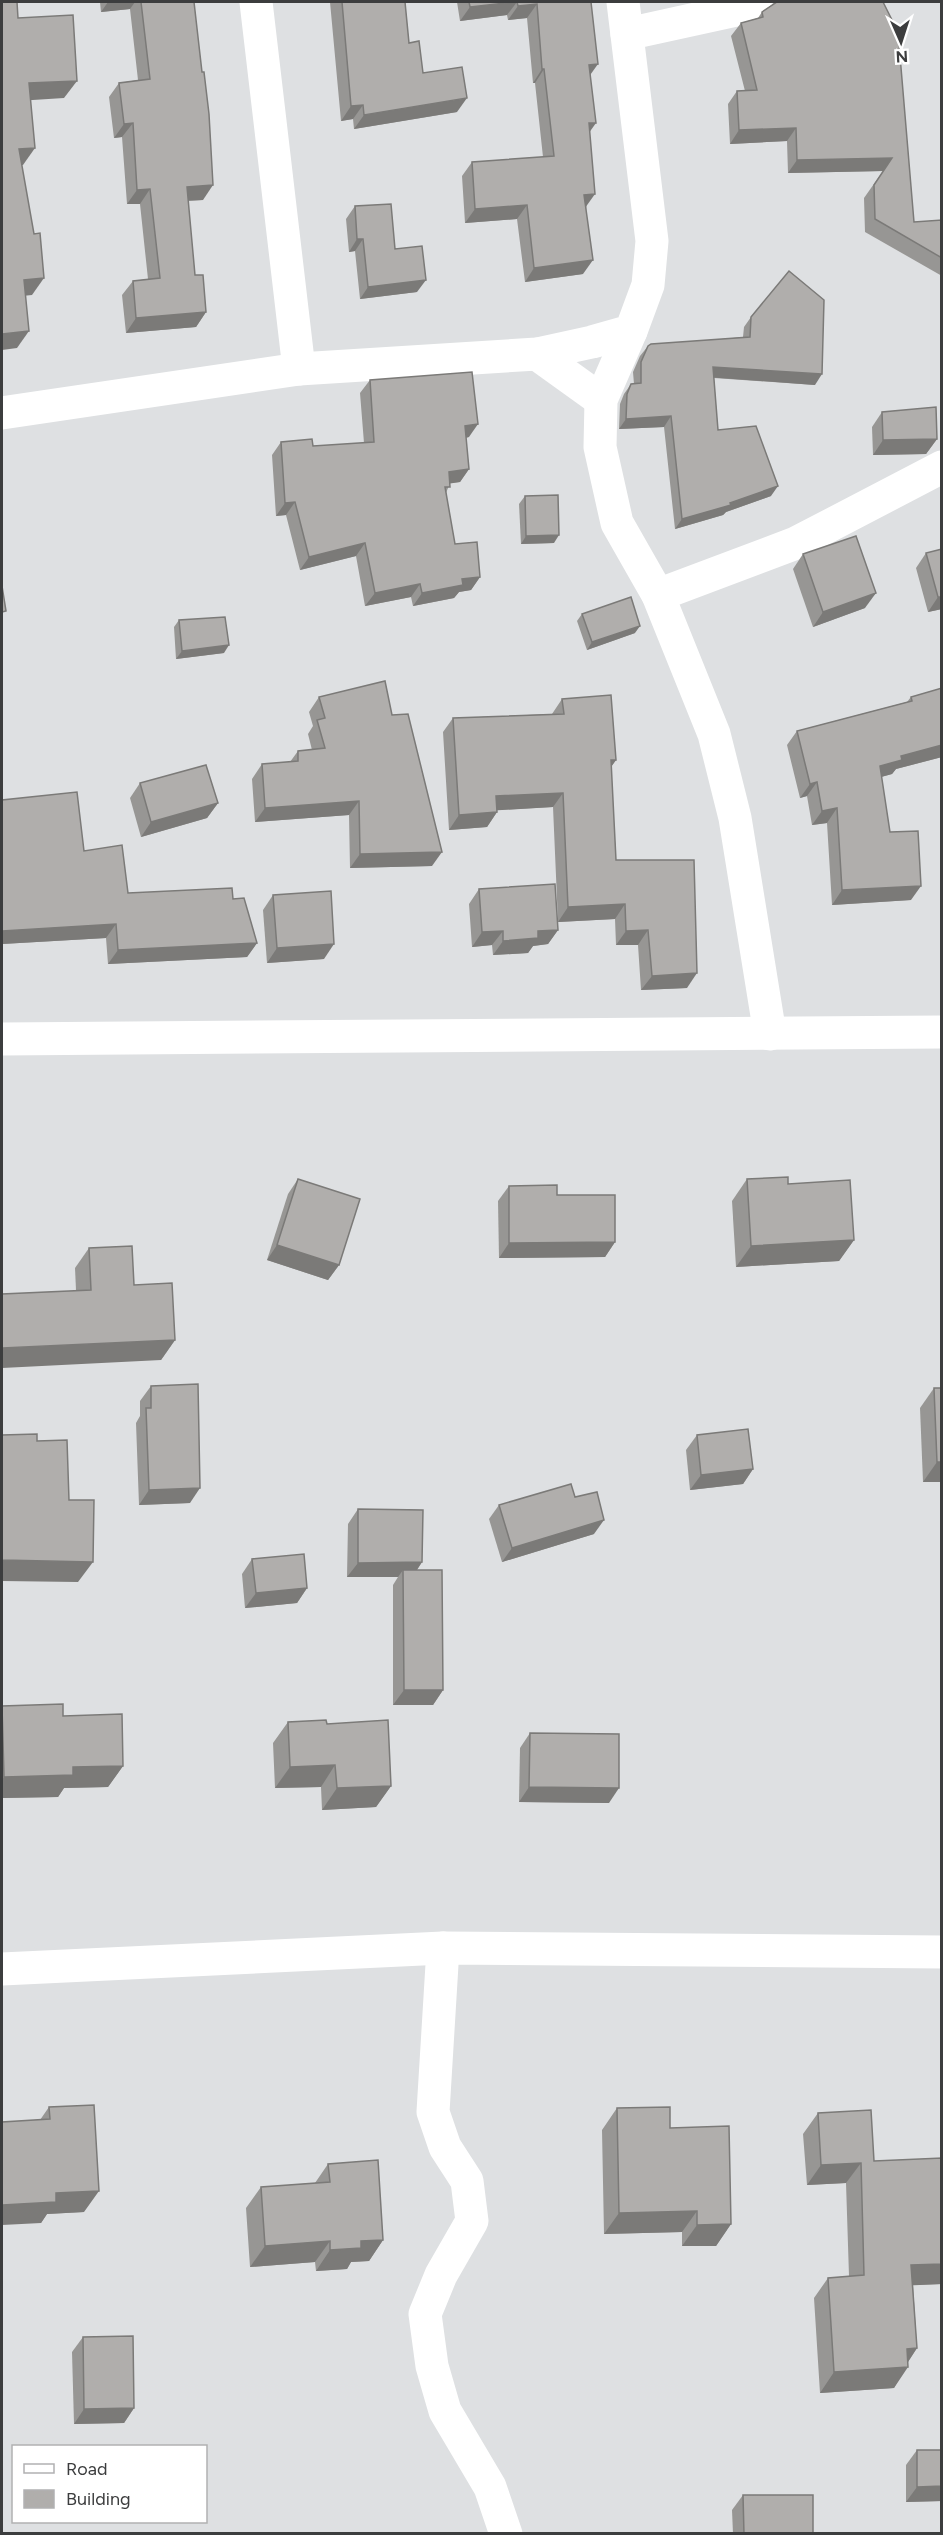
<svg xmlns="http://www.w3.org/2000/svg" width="943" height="2535" viewBox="0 0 943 2535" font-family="Figtree,sans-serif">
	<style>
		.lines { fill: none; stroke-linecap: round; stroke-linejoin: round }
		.minor { stroke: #fff; stroke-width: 33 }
		.wall { fill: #979694 }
		.shaded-wall { fill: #7b7a78 }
		.building { fill: #b0aeac; stroke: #7b7a78; stroke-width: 1.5 }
	</style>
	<rect width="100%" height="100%" fill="#dee0e2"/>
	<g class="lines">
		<g class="minor">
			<path d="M 256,2 L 299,369"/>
			<path d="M 627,34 L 746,8 L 756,2"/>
			<path d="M 631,331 L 601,400 L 600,447 L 617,523 L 658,595 L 714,734 L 735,818 L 770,1034"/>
			<path d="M 537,354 L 601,400"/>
			<path d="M 2,413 L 299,369 L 537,354 L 592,342 L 631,331 L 648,285 L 652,241 L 623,2"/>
			<path d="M 658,595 L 796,543 L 942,467"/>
			<path d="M 2,1039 L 942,1032"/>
			<path d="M 443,1948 L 433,2112 L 445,2147 L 467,2181 L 472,2221 L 441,2275 L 425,2314 L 432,2366 L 445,2411 L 490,2487 L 506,2534"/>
			<path d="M 2,1969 L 443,1948 L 942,1952"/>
		</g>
	</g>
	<g class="wall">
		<path d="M 100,2 L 194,2 L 203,200 L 188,201 L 195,275 L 206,312 L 196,327 L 126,333 L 122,295 L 133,281 L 148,279 L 140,204 L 127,204 L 122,137 L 114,138 L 109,97 L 119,83 L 138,80 L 130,9 L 101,12 Z"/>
		<path d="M 330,2 L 405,2 L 409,43 L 423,73 L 457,112 L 354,129 L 353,119 L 341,121 Z"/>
		<path d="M 457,2 L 591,2 L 590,131 L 583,274 L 525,282 L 517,219 L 465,223 L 462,176 L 472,162 L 543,157 L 535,83 L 533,83 L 527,18 L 508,20 L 507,15 L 460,21 Z"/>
		<path d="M 774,2 L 883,2 L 914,222 L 942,220 L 942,276 L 865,232 L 864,198 L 883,171 L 788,173 L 787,141 L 730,144 L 728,104 L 737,91 L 745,91 L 731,36 L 741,23 L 758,18 L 762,12 L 774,3 Z"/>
		<path d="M 355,206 L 395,249 L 417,292 L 360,299 L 355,251 L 349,252 L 346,219 Z"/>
		<path d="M 751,317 L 815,385 L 714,378 L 718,430 L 771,496 L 726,512 L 723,515 L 675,529 L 664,427 L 619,429 L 620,404 L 624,394 L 631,384 L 634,384 L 633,372 L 640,356 L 648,346 L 743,337 L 744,327 Z"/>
		<path d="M 370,380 L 469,437 L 466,438 L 469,469 L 460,482 L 450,483 L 446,493 L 455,544 L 480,577 L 471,590 L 459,592 L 454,598 L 413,606 L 411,597 L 365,606 L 356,556 L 300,570 L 286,515 L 276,516 L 272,455 L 281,442 L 313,446 L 364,443 L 360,393 Z"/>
		<path d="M 882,412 L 937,439 L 926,454 L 873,455 L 872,427 Z"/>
		<path d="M 525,496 L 554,543 L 521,544 L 519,504 Z"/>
		<path d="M 926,553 L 942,609 L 928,612 L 916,568 Z"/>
		<path d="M 803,554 L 865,608 L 813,627 L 793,569 Z"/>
		<path d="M 582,614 L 635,633 L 587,650 L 577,621 Z"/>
		<path d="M 179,620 L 224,653 L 176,659 L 174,627 Z"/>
		<path d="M 942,688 L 942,757 L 896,769 L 892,774 L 881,777 L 890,832 L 911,900 L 832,905 L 827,823 L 812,825 L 807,796 L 800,798 L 787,745 L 797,731 L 907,702 L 911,697 Z"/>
		<path d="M 319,697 L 392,715 L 432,866 L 350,868 L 349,815 L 255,822 L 252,779 L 262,764 L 290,762 L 298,751 L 312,750 L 308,734 L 313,726 L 309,712 Z"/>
		<path d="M 562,699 L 616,760 L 611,767 L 616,860 L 687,988 L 641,990 L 638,945 L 616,945 L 615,919 L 558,922 L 553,807 L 497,810 L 497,812 L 487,827 L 449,830 L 443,732 L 453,718 L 552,714 Z"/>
		<path d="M 140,783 L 218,803 L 207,818 L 141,837 L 130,798 Z"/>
		<path d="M 2,800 L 84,851 L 128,893 L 233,899 L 257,943 L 247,957 L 108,964 L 106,938 L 2,944 Z"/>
		<path d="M 479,889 L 558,930 L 548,944 L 533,946 L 528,953 L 493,955 L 492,945 L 472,947 L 469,904 Z"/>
		<path d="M 273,895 L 324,959 L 267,963 L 263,910 Z"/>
		<path d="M 298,1179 L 339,1265 L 328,1280 L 267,1260 L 288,1194 Z"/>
		<path d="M 747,1179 L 788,1184 L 854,1240 L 839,1261 L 736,1267 L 732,1201 Z"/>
		<path d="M 509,1186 L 557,1195 L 615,1242 L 605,1257 L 499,1258 L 498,1201 Z"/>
		<path d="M 942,1222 L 942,1244 L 940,1225 Z"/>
		<path d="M 89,1248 L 134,1285 L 175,1340 L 161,1360 L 76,1290 L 75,1268 Z"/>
		<path d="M 151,1386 L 190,1503 L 139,1505 L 136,1423 L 140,1416 L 140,1401 Z"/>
		<path d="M 934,1388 L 942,1482 L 923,1482 L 920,1408 Z"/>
		<path d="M 697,1435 L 753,1469 L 743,1484 L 690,1490 L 686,1450 Z"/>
		<path d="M 575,1497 L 594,1534 L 502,1562 L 489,1519 L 499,1505 Z"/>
		<path d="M 358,1509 L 422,1562 L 417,1570 L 443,1690 L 433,1705 L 393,1705 L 393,1585 L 398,1577 L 347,1577 L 348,1524 Z"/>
		<path d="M 252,1559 L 307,1588 L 297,1603 L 245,1608 L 242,1574 Z"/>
		<path d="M 2,1706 L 63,1716 L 123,1766 L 108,1787 L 64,1788 L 58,1797 L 2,1798 Z"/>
		<path d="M 288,1722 L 327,1724 L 391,1786 L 376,1807 L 322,1810 L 321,1787 L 275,1788 L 273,1743 Z"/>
		<path d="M 530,1733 L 609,1803 L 519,1802 L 520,1748 Z"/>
		<path d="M 49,2107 L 84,2212 L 47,2214 L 41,2223 L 40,2120 Z"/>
		<path d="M 617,2108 L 670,2128 L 731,2224 L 716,2246 L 682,2246 L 682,2232 L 604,2234 L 602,2130 Z"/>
		<path d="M 818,2113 L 874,2161 L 942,2158 L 942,2284 L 913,2285 L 917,2348 L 908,2362 L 894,2388 L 820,2393 L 814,2298 L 828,2278 L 849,2276 L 846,2183 L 807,2185 L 803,2134 Z"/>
		<path d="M 328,2164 L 383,2240 L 369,2261 L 351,2262 L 347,2269 L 316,2271 L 315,2262 L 250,2267 L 246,2208 L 261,2187 L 315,2183 Z"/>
		<path d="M 83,2337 L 134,2408 L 124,2423 L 74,2424 L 72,2352 Z"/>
		<path d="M 917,2450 L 942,2450 L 942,2501 L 906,2502 L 906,2465 Z"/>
		<path d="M 743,2495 L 813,2534 L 733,2534 L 732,2510 Z"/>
	</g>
	<g class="shaded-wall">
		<path d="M 108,2 L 135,2 L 130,9 L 101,12 Z"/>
		<path d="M 517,2 L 507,15 L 460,21 L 470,7 Z"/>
		<path d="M 537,4 L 527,18 L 508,20 L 518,6 Z"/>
		<path d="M 598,64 L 588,78 L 589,65 Z"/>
		<path d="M 542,69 L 544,69 L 535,83 L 533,83 Z"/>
		<path d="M 77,81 L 64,98 L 17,101 L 29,83 Z"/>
		<path d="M 467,98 L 457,112 L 354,129 L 364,115 Z"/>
		<path d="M 363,105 L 353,119 L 341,121 L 351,106 Z"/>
		<path d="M 133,123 L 122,137 L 114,138 L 124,124 Z"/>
		<path d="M 589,123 L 596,123 L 586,137 Z"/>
		<path d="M 796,128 L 787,141 L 730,144 L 739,130 Z"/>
		<path d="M 35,148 L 23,165 L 7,166 L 19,149 Z"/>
		<path d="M 892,158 L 883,171 L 788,173 L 797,160 Z"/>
		<path d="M 213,185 L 203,200 L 177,201 L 187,187 Z"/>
		<path d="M 150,189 L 140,204 L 127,204 L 137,190 Z"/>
		<path d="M 595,194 L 585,208 L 584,195 Z"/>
		<path d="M 527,205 L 517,219 L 465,223 L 475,209 Z"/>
		<path d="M 357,239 L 363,239 L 355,251 L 349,252 Z"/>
		<path d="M 593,260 L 583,274 L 525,282 L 534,268 Z"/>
		<path d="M 44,278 L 32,295 L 12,297 L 24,280 Z"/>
		<path d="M 426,280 L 417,292 L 360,299 L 368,287 Z"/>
		<path d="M 206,312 L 196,327 L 126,333 L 136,318 Z"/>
		<path d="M 29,331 L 17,348 L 2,350 L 2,334 Z"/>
		<path d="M 713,367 L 822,374 L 815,385 L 706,377 Z"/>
		<path d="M 671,416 L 664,427 L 619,429 L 626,419 Z"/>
		<path d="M 478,424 L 469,437 L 456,439 L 465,426 Z"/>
		<path d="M 937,439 L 926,454 L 873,455 L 883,440 Z"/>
		<path d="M 469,469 L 460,482 L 440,485 L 449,472 Z"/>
		<path d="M 778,486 L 771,496 L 726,512 L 723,515 L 675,529 L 682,519 Z"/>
		<path d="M 295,502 L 286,515 L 276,516 L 285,503 Z"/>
		<path d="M 559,535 L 554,543 L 521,544 L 526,536 Z"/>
		<path d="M 365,543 L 356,556 L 300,570 L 309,557 Z"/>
		<path d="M 480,577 L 471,590 L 459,592 L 454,598 L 413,606 L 422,593 L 462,579 Z"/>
		<path d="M 420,584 L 411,597 L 365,606 L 375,593 Z"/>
		<path d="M 876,593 L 865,608 L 813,627 L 823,612 Z"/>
		<path d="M 938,597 L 942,597 L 942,609 L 928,612 Z"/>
		<path d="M 640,626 L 635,633 L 587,650 L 592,642 Z"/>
		<path d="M 229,645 L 224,653 L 176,659 L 182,651 Z"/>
		<path d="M 942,745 L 942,757 L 896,769 L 892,774 L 870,780 L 880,766 L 901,756 Z"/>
		<path d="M 611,760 L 616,760 L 606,774 Z"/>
		<path d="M 817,782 L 807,796 L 800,798 L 810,784 Z"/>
		<path d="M 563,793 L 553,807 L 486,811 L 496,796 Z"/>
		<path d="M 359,801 L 349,815 L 255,822 L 265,808 Z"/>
		<path d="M 218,803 L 207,818 L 141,837 L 151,822 Z"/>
		<path d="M 837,808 L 827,823 L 812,825 L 822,811 Z"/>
		<path d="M 497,812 L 487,827 L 449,830 L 459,815 Z"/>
		<path d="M 442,852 L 432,866 L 350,868 L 360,854 Z"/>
		<path d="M 921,886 L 911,900 L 832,905 L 842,890 Z"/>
		<path d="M 625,904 L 615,919 L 558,922 L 568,907 Z"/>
		<path d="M 116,924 L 106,938 L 2,944 L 2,931 Z"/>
		<path d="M 558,930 L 548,944 L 533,946 L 528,953 L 493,955 L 503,941 L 538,931 Z"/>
		<path d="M 648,930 L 638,945 L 616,945 L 626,931 Z"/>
		<path d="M 503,931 L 492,945 L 472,947 L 482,932 Z"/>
		<path d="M 257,943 L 247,957 L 108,964 L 118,950 Z"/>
		<path d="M 334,944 L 324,959 L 267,963 L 277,948 Z"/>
		<path d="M 697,973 L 687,988 L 641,990 L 652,976 Z"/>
		<path d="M 854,1240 L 839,1261 L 736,1267 L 751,1246 Z"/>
		<path d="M 615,1242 L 605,1257 L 499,1258 L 509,1243 Z"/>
		<path d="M 277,1245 L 339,1265 L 328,1280 L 267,1260 Z"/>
		<path d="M 175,1340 L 161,1360 L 2,1368 L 2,1348 Z"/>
		<path d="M 937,1462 L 942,1462 L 942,1482 L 923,1482 Z"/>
		<path d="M 753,1469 L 743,1484 L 690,1490 L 701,1475 Z"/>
		<path d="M 200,1488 L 190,1503 L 139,1505 L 149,1490 Z"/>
		<path d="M 604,1520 L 594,1534 L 502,1562 L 512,1548 Z"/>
		<path d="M 2,1560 L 93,1562 L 78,1582 L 2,1581 Z"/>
		<path d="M 422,1562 L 412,1577 L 403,1570 L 398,1577 L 347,1577 L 358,1563 Z"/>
		<path d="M 307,1588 L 297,1603 L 245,1608 L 256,1593 Z"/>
		<path d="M 404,1690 L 443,1690 L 433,1705 L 393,1705 Z"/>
		<path d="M 335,1765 L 321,1787 L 275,1788 L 290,1767 Z"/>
		<path d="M 123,1766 L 108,1787 L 64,1788 L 58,1797 L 2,1798 L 2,1780 L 4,1777 L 73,1767 Z"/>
		<path d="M 391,1786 L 376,1807 L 322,1810 L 337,1788 Z"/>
		<path d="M 529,1787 L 619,1788 L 609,1803 L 519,1802 Z"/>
		<path d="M 861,2163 L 846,2183 L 807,2185 L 821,2165 Z"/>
		<path d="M 99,2191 L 84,2212 L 47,2214 L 41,2223 L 2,2225 L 2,2205 L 56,2193 Z"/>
		<path d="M 697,2211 L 682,2232 L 604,2234 L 619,2213 Z"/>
		<path d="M 731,2224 L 716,2246 L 682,2246 L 697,2225 Z"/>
		<path d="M 383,2240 L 369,2261 L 351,2262 L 347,2269 L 316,2271 L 330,2250 L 361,2241 Z"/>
		<path d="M 330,2241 L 315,2262 L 250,2267 L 265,2246 Z"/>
		<path d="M 942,2264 L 942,2284 L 897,2286 L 911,2265 Z"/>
		<path d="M 917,2348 L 904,2368 L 908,2367 L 894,2388 L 820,2393 L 834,2372 L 907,2349 Z"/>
		<path d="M 134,2408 L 124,2423 L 74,2424 L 84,2409 Z"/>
		<path d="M 942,2486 L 942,2501 L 906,2502 L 917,2487 Z"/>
	</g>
	<g class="building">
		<path d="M 2,2 L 17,2 L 18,18 L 73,15 L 77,81 L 29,83 L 35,148 L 19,149 L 34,234 L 40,233 L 44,278 L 24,280 L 29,331 L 2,334 Z"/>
		<path d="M 141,2 L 194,2 L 202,72 L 204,72 L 209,114 L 213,185 L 187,187 L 195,275 L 203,275 L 206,312 L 136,318 L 133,281 L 160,278 L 150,189 L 137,190 L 133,123 L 124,124 L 119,83 L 150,79 Z"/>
		<path d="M 342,2 L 405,2 L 409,43 L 419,41 L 423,73 L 462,67 L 467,98 L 364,115 L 363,105 L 351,106 Z"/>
		<path d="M 469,2 L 515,2 L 470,7 Z"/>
		<path d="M 517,2 L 591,2 L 598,64 L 589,65 L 596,123 L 589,123 L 595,194 L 584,195 L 593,260 L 534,268 L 527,205 L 475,209 L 472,162 L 554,156 L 544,69 L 542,69 L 537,4 L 518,6 Z"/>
		<path d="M 777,2 L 883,2 L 898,32 L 914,222 L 942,220 L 942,258 L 875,219 L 874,185 L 892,158 L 797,160 L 796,128 L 739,130 L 737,91 L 757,90 L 741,23 L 763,17 L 762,12 Z"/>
		<path d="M 391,204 L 395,249 L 422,246 L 426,280 L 368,287 L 363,239 L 357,239 L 355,206 Z"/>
		<path d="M 789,271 L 824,300 L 822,374 L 713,367 L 718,430 L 756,426 L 778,486 L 730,503 L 731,505 L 682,519 L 671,416 L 626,419 L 627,394 L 631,384 L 641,383 L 641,362 L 648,346 L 651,344 L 750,337 L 751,317 Z"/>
		<path d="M 472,372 L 478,424 L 465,426 L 469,469 L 449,472 L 450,487 L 445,487 L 455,544 L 477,542 L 480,577 L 462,579 L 463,585 L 422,593 L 420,584 L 375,593 L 365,543 L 309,557 L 295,502 L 285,503 L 281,442 L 312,439 L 313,446 L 374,442 L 370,380 Z"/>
		<path d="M 936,407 L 937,439 L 883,440 L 882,412 Z"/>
		<path d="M 558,495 L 559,535 L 526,536 L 525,496 Z"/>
		<path d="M 856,536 L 876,593 L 823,612 L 803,554 Z"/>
		<path d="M 942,549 L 942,597 L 938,597 L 926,553 Z"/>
		<path d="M 2,586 L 6,611 L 2,612 Z"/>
		<path d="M 631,597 L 640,626 L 592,642 L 582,614 Z"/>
		<path d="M 225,617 L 229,645 L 182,651 L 179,620 Z"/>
		<path d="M 385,681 L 392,715 L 408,714 L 442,852 L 360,854 L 359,801 L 265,808 L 262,764 L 298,761 L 298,751 L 325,748 L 317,720 L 325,718 L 319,697 Z"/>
		<path d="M 942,688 L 942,745 L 901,756 L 902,760 L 880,766 L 890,832 L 918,831 L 921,886 L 842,890 L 837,808 L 822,811 L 817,782 L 810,784 L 797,731 L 912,701 L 911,697 Z"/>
		<path d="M 611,695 L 616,760 L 611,760 L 616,860 L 694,860 L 697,973 L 652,976 L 648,930 L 626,931 L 625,904 L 568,907 L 563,793 L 496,796 L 497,812 L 459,815 L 453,718 L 564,714 L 562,699 Z"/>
		<path d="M 206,765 L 218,803 L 151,822 L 140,783 Z"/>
		<path d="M 77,792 L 84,851 L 122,845 L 128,893 L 232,888 L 233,899 L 244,898 L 257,943 L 118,950 L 116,924 L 2,931 L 2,800 Z"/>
		<path d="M 555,884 L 558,930 L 538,931 L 538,938 L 503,941 L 503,931 L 482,932 L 479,889 Z"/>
		<path d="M 331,891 L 334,944 L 277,948 L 273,895 Z"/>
		<path d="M 788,1177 L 788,1184 L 850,1180 L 854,1240 L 751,1246 L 747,1179 Z"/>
		<path d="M 298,1179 L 360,1199 L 339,1265 L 277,1245 Z"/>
		<path d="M 557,1185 L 557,1195 L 615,1195 L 615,1242 L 509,1243 L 509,1186 Z"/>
		<path d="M 132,1246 L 134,1285 L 172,1283 L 175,1340 L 2,1348 L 2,1294 L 91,1290 L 89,1248 Z"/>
		<path d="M 198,1384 L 200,1488 L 149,1490 L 146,1408 L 151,1408 L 151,1386 Z"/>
		<path d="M 934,1388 L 942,1388 L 942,1462 L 937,1462 Z"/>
		<path d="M 748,1429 L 753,1469 L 701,1475 L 697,1435 Z"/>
		<path d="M 37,1434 L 37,1441 L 67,1440 L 69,1500 L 94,1500 L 93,1562 L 2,1560 L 2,1435 Z"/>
		<path d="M 571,1484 L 575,1497 L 597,1492 L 604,1520 L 512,1548 L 499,1505 Z"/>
		<path d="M 358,1509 L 423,1510 L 422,1562 L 358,1563 Z"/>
		<path d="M 304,1554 L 307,1588 L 256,1593 L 252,1559 Z"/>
		<path d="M 403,1570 L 442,1570 L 443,1690 L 404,1690 Z"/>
		<path d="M 63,1704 L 63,1716 L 122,1714 L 123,1766 L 73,1767 L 73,1775 L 4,1777 L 2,1706 Z"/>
		<path d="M 326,1720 L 327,1724 L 388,1720 L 391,1786 L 337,1788 L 335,1765 L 290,1767 L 288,1722 Z"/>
		<path d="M 530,1733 L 619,1734 L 619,1788 L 529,1787 Z"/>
		<path d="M 94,2105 L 99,2191 L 56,2193 L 56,2202 L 2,2205 L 2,2122 L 50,2119 L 49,2107 Z"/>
		<path d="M 670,2107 L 670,2128 L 729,2126 L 731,2224 L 697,2225 L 697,2211 L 619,2213 L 617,2108 Z"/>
		<path d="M 871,2110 L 874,2161 L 942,2158 L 942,2264 L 911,2265 L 917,2348 L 907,2349 L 908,2367 L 834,2372 L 828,2278 L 864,2275 L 861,2163 L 821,2165 L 818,2113 Z"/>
		<path d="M 378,2160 L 383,2240 L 361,2241 L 361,2248 L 330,2250 L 330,2241 L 265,2246 L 261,2187 L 330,2182 L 328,2164 Z"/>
		<path d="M 133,2336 L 134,2408 L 84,2409 L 83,2337 Z"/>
		<path d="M 917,2450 L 942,2450 L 942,2486 L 917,2487 Z"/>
		<path d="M 743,2495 L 813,2495 L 813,2534 L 744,2534 Z"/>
	</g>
	<rect width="943" height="2535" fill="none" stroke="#3c3d3e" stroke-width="6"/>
	<rect x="12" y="2445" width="195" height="78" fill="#ffffff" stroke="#b1b1b2" stroke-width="1.5"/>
	<rect x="24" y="2464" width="30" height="9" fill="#ffffff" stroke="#b1b1b2" stroke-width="1.5"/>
	<text x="66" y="2475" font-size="18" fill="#3c3d3e">Road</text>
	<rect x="24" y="2490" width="30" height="18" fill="#b0aeac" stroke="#b1b1b2" stroke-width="1.5"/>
	<text x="66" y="2505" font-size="18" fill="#3c3d3e">Building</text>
	<g transform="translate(901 42) rotate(177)" stroke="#ffffff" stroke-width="4.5" paint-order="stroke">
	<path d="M0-4.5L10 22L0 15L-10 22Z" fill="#3c3d3e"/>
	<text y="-9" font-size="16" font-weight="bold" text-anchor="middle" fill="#3c3d3e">N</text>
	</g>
</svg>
